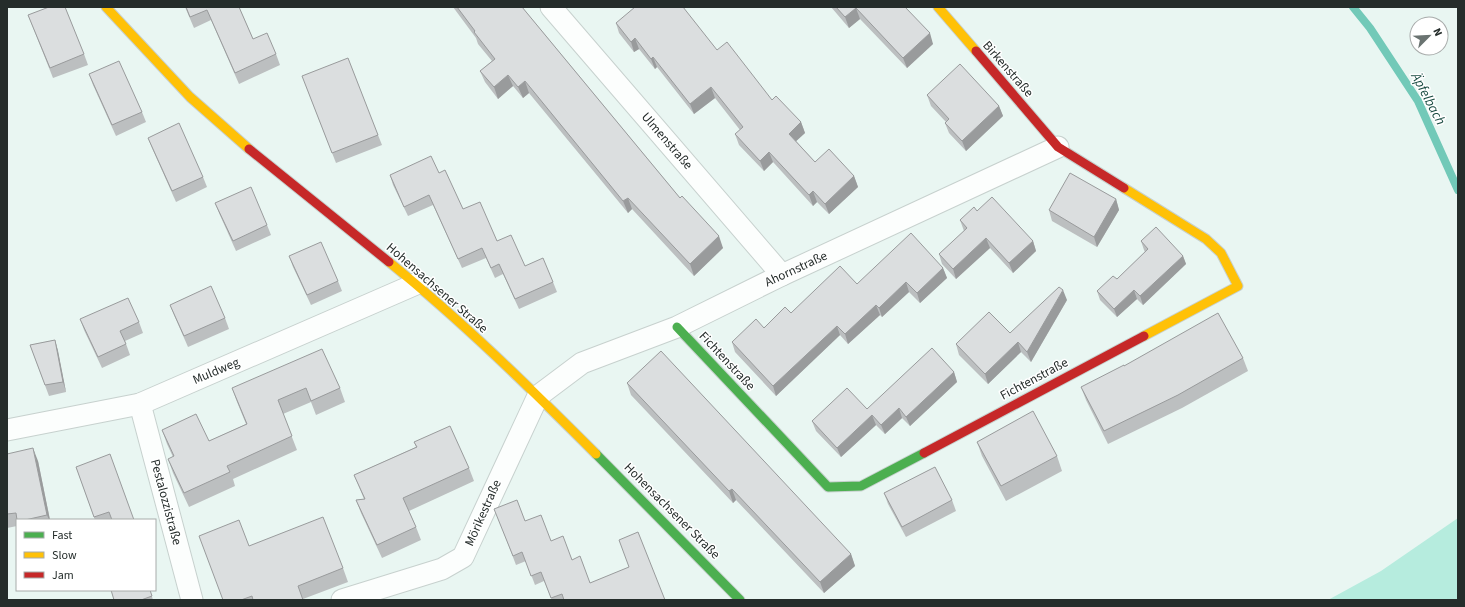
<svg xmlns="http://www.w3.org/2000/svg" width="1465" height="607" viewBox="0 0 1465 607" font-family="'Source Sans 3',sans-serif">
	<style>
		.grass { fill: #b6ecde }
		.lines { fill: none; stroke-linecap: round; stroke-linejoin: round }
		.stream { stroke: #72c9b8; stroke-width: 8 }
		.street-casing { stroke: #c7d1ce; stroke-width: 23 }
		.fast-casing { stroke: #c7d1ce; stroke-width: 11 }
		.slow-casing { stroke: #c7d1ce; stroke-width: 11 }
		.jam-casing { stroke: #c7d1ce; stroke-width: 11 }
		.street { stroke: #fcfefd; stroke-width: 21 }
		.fast { stroke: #4caf50; stroke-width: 9 }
		.slow { stroke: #ffc107; stroke-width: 9 }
		.jam { stroke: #c62828; stroke-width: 9 }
		.wall { fill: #bcbfc0 }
		.shaded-wall { fill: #999b9c }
		.building { fill: #dbdedf; stroke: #999b9c }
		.labels { text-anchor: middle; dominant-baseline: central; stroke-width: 3; stroke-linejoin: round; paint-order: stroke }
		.street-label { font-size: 13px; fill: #252d2b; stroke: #fff }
		.water-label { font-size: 14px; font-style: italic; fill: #1a4c42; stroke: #fff }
	</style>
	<rect width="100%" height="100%" fill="#e9f6f2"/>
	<path class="grass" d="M 1458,518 L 1458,600 L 1328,600 L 1381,571 Z"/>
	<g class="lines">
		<path class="stream" d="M 1353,7 L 1370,28 L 1418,101 L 1458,190"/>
		<g class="street-casing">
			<g id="street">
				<path d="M 551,7 L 782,275"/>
				<path d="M 140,404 L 192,600"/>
				<path d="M 7,430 L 140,404 L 416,284"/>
				<path d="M 342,600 L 442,569 L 463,557 L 538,396 L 582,363 L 677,327 L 782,275 L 1058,147"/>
			</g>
		</g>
		<g class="fast-casing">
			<g id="fast">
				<path d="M 677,327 L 828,487 L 861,486 L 924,453"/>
				<path d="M 596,454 L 740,600"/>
			</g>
		</g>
		<g class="slow-casing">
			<g id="slow">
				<path d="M 106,7 L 190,97 L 249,149"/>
				<path d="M 938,7 L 976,51"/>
				<path d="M 1124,188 L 1206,239 L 1221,253 L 1238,286 L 1144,336"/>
				<path d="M 389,262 C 462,321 529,387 596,454"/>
			</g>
		</g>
		<g class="jam-casing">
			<g id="jam">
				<path d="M 976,51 L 1058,147 L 1124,188"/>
				<path d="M 249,149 L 389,262"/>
				<path d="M 924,453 L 1144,336"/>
			</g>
		</g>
		<use href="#street" class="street"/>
		<use href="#fast" class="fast"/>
		<use href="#slow" class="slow"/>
		<use href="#jam" class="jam"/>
	</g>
	<g class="wall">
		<path d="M 185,7 L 239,7 L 253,39 L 276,54 L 280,65 L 239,84 L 211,20 L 194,28 Z"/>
		<path d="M 453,7 L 522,7 L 680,198 L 723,248 L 694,276 L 632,209 L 628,213 L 529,93 L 523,98 L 513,86 L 498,99 L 485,82 L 480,71 L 492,61 L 478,44 L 476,38 Z"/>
		<path d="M 831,7 L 905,7 L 933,44 L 907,68 L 860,19 L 849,28 Z"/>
		<path d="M 28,15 L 84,54 L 88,65 L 53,78 Z"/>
		<path d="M 616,23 L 717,50 L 772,100 L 801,122 L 805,133 L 796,141 L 815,162 L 854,176 L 858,187 L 829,214 L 817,202 L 813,206 L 773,162 L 764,171 L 739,145 L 735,134 L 740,130 L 715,98 L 694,114 L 657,67 L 655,69 L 639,49 L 634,52 L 619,33 Z"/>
		<path d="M 89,74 L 142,112 L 146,122 L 116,136 L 93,85 Z"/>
		<path d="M 306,86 L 378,135 L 382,145 L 336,163 Z"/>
		<path d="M 927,95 L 999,106 L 1003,116 L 966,151 L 949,133 L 945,123 L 946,122 L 931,106 Z"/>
		<path d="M 148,138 L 203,177 L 207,187 L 176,202 L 152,148 Z"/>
		<path d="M 439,173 L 463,209 L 497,241 L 525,266 L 553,282 L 557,292 L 519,309 L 503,274 L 495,278 L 486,258 L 462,268 L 433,205 L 408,216 L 393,185 L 390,175 Z"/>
		<path d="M 1116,199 L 1119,210 L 1097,247 L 1052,221 L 1049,210 Z"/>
		<path d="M 215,203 L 267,225 L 271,235 L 236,251 L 219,213 Z"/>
		<path d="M 977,211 L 1033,241 L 1036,251 L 1013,273 L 990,248 L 956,279 L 942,264 L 939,254 L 964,231 L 960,220 Z"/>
		<path d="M 1141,241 L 1183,256 L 1186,264 L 1143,305 L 1137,299 L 1117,317 L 1100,300 L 1097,291 L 1117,279 L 1145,252 L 1144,250 Z"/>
		<path d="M 289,256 L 338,281 L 342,291 L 311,305 L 293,267 Z"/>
		<path d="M 943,268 L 947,278 L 920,303 L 909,292 L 882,317 L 880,315 L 848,344 L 840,335 L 776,396 L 735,352 L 732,342 L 857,284 Z"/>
		<path d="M 1067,300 L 1031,362 L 1021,352 L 988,384 L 959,355 L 956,344 L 1010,333 Z"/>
		<path d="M 170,305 L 225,318 L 229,329 L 188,347 L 174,315 Z"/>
		<path d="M 80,319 L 139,322 L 143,333 L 125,341 L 130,355 L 102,368 L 84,330 Z"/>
		<path d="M 55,340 L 58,351 L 66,392 L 49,396 L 30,345 Z"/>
		<path d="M 1243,358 L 1248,371 L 1182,408 L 1108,444 L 1086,400 L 1081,387 Z"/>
		<path d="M 954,372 L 957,382 L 910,426 L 902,418 L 885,434 L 876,425 L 841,457 L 816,431 L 812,421 L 867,409 Z"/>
		<path d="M 627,383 L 851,554 L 855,566 L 824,593 L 736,500 L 733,503 L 631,395 Z"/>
		<path d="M 232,388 L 340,388 L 345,402 L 316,415 L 311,402 L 283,414 L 297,450 L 233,479 L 235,486 L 189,507 L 173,473 L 168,459 L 173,457 L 167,444 L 162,430 L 209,441 L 246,424 L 237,402 Z"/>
		<path d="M 414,442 L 469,468 L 474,481 L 409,511 L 416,527 L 421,540 L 382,558 L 361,513 L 356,500 L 364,499 L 354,475 L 416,447 Z"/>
		<path d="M 977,442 L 1057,456 L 1062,471 L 1006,501 L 982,456 Z"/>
		<path d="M 7,454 L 38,461 L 50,520 L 17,520 L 17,526 L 7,528 Z"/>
		<path d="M 76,467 L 134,520 L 95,520 Z"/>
		<path d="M 884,493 L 952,500 L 956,511 L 906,537 L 888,504 Z"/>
		<path d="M 498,518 L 525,521 L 551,541 L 572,560 L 590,583 L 665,600 L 552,600 L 544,581 L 535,585 L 526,561 L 516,565 Z"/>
		<path d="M 249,546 L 343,568 L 348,582 L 303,599 L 303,600 L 223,600 Z"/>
		<path d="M 150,590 L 153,600 L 114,600 Z"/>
	</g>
	<g class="shaded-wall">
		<path d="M 856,8 L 860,19 L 849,28 L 845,17 Z"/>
		<path d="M 930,33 L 933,44 L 907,68 L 903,58 Z"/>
		<path d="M 635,38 L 639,49 L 634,52 L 631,42 Z"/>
		<path d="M 653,57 L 657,67 L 655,69 L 651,59 Z"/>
		<path d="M 508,75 L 513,86 L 498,99 L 494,87 Z"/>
		<path d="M 525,81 L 529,93 L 523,98 L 518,87 Z"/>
		<path d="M 711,87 L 715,98 L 694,114 L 690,104 Z"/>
		<path d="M 999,106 L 1003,116 L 966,151 L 962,141 Z"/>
		<path d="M 801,122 L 805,133 L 793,144 L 789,134 Z"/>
		<path d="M 769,152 L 773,162 L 764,171 L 760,161 Z"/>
		<path d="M 854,176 L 858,187 L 829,214 L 825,204 Z"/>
		<path d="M 813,191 L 817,202 L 813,206 L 809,195 Z"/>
		<path d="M 628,198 L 632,209 L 628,213 L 623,201 Z"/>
		<path d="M 1116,199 L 1119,210 L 1097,247 L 1094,237 Z"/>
		<path d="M 719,236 L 723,248 L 694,276 L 690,264 Z"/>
		<path d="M 986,238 L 990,248 L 956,279 L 953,269 Z"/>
		<path d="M 1033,241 L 1036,251 L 1013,273 L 1009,263 Z"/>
		<path d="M 1183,256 L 1186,264 L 1143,305 L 1140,296 Z"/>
		<path d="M 943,268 L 947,278 L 920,303 L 917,293 Z"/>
		<path d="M 906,282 L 909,292 L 882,317 L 879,308 Z"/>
		<path d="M 1063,290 L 1067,300 L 1031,362 L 1027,352 Z"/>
		<path d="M 1134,290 L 1137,299 L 1117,317 L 1114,309 Z"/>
		<path d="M 876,305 L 880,315 L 848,344 L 845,334 Z"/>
		<path d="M 837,326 L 840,335 L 776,396 L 773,386 Z"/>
		<path d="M 55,340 L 58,351 L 66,392 L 63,382 Z"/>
		<path d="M 1018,342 L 1021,352 L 988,384 L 985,374 Z"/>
		<path d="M 954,372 L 957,382 L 910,426 L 906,417 Z"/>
		<path d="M 899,408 L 902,418 L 885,434 L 881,425 Z"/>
		<path d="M 872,415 L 876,425 L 841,457 L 837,448 Z"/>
		<path d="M 33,448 L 38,461 L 50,520 L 49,520 L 47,515 Z"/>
		<path d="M 732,489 L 736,500 L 733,503 L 729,491 Z"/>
		<path d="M 851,554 L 855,566 L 824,593 L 820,582 Z"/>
	</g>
	<g class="building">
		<path d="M 49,7 L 65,7 L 84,54 L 50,68 L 28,15 Z"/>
		<path d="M 186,7 L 239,7 L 253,39 L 267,33 L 276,54 L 235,73 L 207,10 L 190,17 Z"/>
		<path d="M 457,7 L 522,7 L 680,198 L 682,196 L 719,236 L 690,264 L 628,198 L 623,201 L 525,81 L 518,87 L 508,75 L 494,87 L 480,71 L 495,59 L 474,32 L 475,31 Z"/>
		<path d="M 635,7 L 683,7 L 717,50 L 727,42 L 772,100 L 776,96 L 801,122 L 789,134 L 815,162 L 829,149 L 854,176 L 825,204 L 813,191 L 809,195 L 769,152 L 760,161 L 735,134 L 743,127 L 711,87 L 690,104 L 653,57 L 651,59 L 635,38 L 631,42 L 616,23 Z"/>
		<path d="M 836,7 L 905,7 L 930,33 L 903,58 L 856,8 L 845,17 Z"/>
		<path d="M 348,58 L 378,135 L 332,153 L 302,76 Z"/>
		<path d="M 119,61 L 142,112 L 112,125 L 89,74 Z"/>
		<path d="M 960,64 L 999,106 L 962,141 L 945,123 L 949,119 L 927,95 Z"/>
		<path d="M 179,123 L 203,177 L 172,191 L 148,138 Z"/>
		<path d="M 431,156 L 439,173 L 445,170 L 463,209 L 480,202 L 497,241 L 511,235 L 525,266 L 543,258 L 553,282 L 515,299 L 499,264 L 491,268 L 482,248 L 458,259 L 429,195 L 404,207 L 390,175 Z"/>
		<path d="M 1070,173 L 1116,199 L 1094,237 L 1049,210 Z"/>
		<path d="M 251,187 L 267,225 L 233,241 L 215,203 Z"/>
		<path d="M 992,197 L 1033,241 L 1009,263 L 986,238 L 953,269 L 939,254 L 967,228 L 960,220 L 974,207 L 977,211 Z"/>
		<path d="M 1156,227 L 1183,256 L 1140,296 L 1134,290 L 1114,309 L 1097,291 L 1113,276 L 1117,279 L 1148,249 L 1141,241 Z"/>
		<path d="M 911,233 L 943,268 L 917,293 L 906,282 L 879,308 L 876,305 L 845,334 L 837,326 L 773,386 L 732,342 L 756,319 L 764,328 L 785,307 L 791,313 L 840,266 L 857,284 Z"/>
		<path d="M 321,242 L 338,281 L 307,295 L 289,256 Z"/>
		<path d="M 211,286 L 225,318 L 184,336 L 170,305 Z"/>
		<path d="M 1059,287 L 1063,290 L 1027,352 L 1018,342 L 985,374 L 956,344 L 989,312 L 1010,333 Z"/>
		<path d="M 128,298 L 139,322 L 120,331 L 126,344 L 98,357 L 80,319 Z"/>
		<path d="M 1218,313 L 1243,358 L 1178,395 L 1104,431 L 1081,387 L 1124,365 L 1124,366 Z"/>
		<path d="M 55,340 L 63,382 L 45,385 L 30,345 Z"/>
		<path d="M 932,348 L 954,372 L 906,417 L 899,408 L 881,425 L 872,415 L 837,448 L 812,421 L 847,388 L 867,409 Z"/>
		<path d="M 322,349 L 340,388 L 311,401 L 306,388 L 278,400 L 292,436 L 227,466 L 230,472 L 184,493 L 168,459 L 174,456 L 162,430 L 196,414 L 209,441 L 247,424 L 232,388 Z"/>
		<path d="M 661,351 L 851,554 L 820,582 L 732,489 L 729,491 L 627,383 Z"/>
		<path d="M 1033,411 L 1057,456 L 1001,486 L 977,442 Z"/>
		<path d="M 450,426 L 469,468 L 403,498 L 416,527 L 377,545 L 356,500 L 365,499 L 354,475 L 417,447 L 414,442 Z"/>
		<path d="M 33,448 L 47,515 L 25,520 L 17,520 L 16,513 L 7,514 L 7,454 Z"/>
		<path d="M 110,454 L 134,520 L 112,520 L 109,512 L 94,517 L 76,467 Z"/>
		<path d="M 935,467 L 952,500 L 902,527 L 884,493 Z"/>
		<path d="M 517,500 L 525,521 L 541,515 L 551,541 L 563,536 L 572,560 L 580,556 L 590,583 L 629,567 L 619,540 L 638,532 L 665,600 L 564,600 L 562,594 L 551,598 L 541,572 L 531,576 L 522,552 L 513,556 L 494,509 Z"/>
		<path d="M 323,517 L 343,568 L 298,586 L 303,600 L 253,600 L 252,596 L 241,600 L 223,600 L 199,536 L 239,520 L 249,546 Z"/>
		<path d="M 111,590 L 150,590 L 152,596 L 141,600 L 114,600 Z"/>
	</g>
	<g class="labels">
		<g class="street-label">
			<text transform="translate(1008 69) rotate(49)">Birkenstraße</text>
			<text transform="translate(667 141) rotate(49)">Ulmenstraße</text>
			<text transform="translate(796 269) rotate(-25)">Ahornstraße</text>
			<text transform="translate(437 288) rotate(41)">Hohensachsener Straße</text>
			<text transform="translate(727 361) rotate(47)">Fichtenstraße</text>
			<text transform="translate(216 371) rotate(-23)">Muldweg</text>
			<text transform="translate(1034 379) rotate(-28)">Fichtenstraße</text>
			<text transform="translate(166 502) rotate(75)">Pestalozzistraße</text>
			<text transform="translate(672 511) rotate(45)">Hohensachsener Straße</text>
			<text transform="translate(483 513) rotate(-66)">Mörikestraße</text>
		</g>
		<g class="water-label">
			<text transform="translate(1428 99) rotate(62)">Äpfelbach</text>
		</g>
	</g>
	<rect width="1465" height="607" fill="none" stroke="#252d2b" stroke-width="16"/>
	<rect x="16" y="519" width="140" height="72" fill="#ffffff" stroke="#a8abaa"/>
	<rect x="24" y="532" width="20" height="6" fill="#4caf50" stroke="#a8abaa"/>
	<text x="52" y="539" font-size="12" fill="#252d2b">Fast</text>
	<rect x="24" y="552" width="20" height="6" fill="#ffc107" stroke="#a8abaa"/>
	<text x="52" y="559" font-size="12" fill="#252d2b">Slow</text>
	<rect x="24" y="572" width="20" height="6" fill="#c62828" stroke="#a8abaa"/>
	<text x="52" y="579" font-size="12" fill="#252d2b">Jam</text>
	<g transform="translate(1429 36) rotate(66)"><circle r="19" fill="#ffffff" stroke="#a8abaa"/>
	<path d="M0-3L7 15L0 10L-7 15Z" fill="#6a7371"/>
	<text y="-6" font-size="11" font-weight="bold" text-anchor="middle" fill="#252d2b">N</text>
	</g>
</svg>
